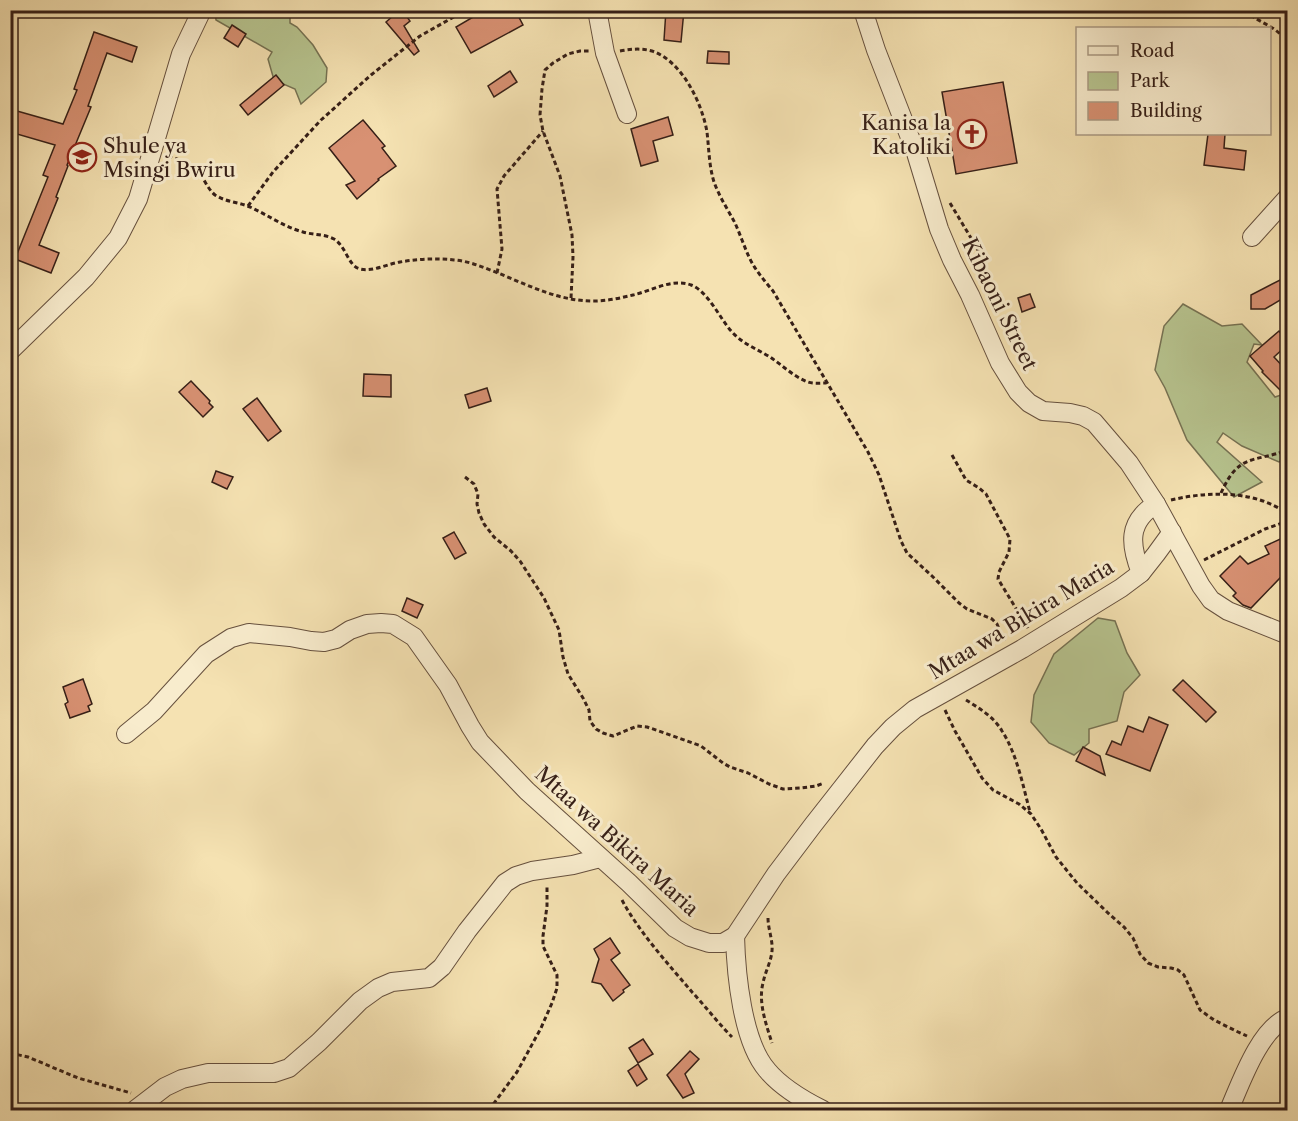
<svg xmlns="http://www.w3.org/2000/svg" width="1298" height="1121" viewBox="0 0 1298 1121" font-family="'Libre Caslon Text',serif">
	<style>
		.green { fill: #b7c48f; stroke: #767253; stroke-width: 1.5 }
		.building { fill: #d89173; stroke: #361f17; stroke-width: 1.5 }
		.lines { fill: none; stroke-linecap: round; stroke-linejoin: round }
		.street-casing { stroke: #66503e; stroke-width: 20 }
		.path { stroke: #361f17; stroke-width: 3; stroke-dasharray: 4.5 3; stroke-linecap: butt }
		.street { stroke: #f8eccd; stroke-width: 18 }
		.labels { text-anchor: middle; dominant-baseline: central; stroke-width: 6; stroke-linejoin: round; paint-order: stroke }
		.poi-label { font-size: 21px; fill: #361f17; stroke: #f8eccd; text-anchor: end }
		.street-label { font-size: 21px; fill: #361f17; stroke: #f8eccd }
	</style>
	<rect width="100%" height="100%" fill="#f5e2b2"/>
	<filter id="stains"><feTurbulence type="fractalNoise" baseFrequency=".00333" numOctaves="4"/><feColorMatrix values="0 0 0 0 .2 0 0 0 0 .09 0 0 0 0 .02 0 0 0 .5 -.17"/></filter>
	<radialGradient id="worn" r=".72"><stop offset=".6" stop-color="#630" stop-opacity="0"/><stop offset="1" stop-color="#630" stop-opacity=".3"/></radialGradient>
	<g class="green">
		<path d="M 215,11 L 284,11 L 290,18 L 290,23 L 297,27 L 313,45 L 327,68 L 326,82 L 301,104 L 295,89 L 274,80 L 268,59 L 272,52 L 216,20 Z"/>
		<path d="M 1183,304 L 1222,326 L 1242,324 L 1262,345 L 1254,344 L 1247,362 L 1275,397 L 1287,393 L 1287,458 L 1279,462 L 1242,446 L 1223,433 L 1217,442 L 1262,482 L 1234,497 L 1187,440 L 1165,388 L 1155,370 L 1164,326 Z"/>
		<path d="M 1098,618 L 1115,621 L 1127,653 L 1140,675 L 1124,692 L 1117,721 L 1089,729 L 1089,743 L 1074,755 L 1049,743 L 1031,722 L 1034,695 L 1054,654 Z"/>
	</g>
	<g class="building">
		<path d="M 400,10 L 402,10 L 410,21 L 404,26 L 419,51 L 414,55 L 386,22 Z"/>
		<path d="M 485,10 L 515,10 L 523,25 L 471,53 L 456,27 Z"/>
		<path d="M 666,10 L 684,10 L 681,42 L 664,40 Z"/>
		<path d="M 232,25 L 246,34 L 238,47 L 224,38 Z"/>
		<path d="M 94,32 L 137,47 L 132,62 L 107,53 L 88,106 L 91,107 L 67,165 L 68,166 L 56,197 L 58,198 L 39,245 L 59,253 L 51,273 L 15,259 L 48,177 L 43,175 L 55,145 L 10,132 L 10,109 L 63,124 L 77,90 L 74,89 Z"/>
		<path d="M 708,51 L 729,52 L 729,64 L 707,63 Z"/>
		<path d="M 510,71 L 517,82 L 494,97 L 488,86 Z"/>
		<path d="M 276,75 L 284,85 L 248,115 L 240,105 Z"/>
		<path d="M 1003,82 L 1017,163 L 956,174 L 942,92 Z"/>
		<path d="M 668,117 L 673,135 L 653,141 L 658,161 L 641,166 L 631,129 Z"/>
		<path d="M 363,120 L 385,146 L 382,148 L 396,166 L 378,179 L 379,180 L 357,199 L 346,185 L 355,181 L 329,148 Z"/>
		<path d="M 1208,134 L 1225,134 L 1224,148 L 1246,151 L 1244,170 L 1204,165 Z"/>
		<path d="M 1282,279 L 1287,296 L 1265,309 L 1251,309 L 1251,295 Z"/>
		<path d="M 1030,294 L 1035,307 L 1022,312 L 1018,298 Z"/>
		<path d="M 1279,331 L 1287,341 L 1287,345 L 1274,357 L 1287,371 L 1287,397 L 1262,372 L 1263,371 L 1250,356 Z"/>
		<path d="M 364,374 L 391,375 L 391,397 L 363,396 Z"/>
		<path d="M 191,381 L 210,401 L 209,403 L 213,407 L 203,417 L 179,392 Z"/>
		<path d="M 487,388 L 491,401 L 469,408 L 465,395 Z"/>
		<path d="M 257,398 L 281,431 L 268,441 L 243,409 Z"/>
		<path d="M 216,471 L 233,477 L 227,489 L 212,482 Z"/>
		<path d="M 454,532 L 466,553 L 455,559 L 443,538 Z"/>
		<path d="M 1287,536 L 1287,588 L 1280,578 L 1251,608 L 1243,605 L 1233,596 L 1236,593 L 1220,576 L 1240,556 L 1248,564 L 1269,554 L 1265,546 Z"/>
		<path d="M 407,598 L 423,605 L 417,618 L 402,611 Z"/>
		<path d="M 83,679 L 92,704 L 88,706 L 90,711 L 70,718 L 65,704 L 68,702 L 63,687 Z"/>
		<path d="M 1183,680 L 1216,712 L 1206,722 L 1173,690 Z"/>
		<path d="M 1149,717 L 1168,725 L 1150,771 L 1106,754 L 1112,741 L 1121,745 L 1128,726 L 1143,732 Z"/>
		<path d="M 1083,747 L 1100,756 L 1105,775 L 1076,761 Z"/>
		<path d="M 610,938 L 620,953 L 611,960 L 630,985 L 623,990 L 624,992 L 613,1001 L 601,984 L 592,982 L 599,959 L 594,949 Z"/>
		<path d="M 643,1039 L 653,1054 L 638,1063 L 629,1048 Z"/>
		<path d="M 690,1051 L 699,1059 L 685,1074 L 694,1093 L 683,1098 L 667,1075 Z"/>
		<path d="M 638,1064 L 647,1079 L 637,1086 L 628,1071 Z"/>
	</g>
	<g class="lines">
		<g class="street-casing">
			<g id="street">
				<path d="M 597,10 L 605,53 L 627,114"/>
				<path d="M 863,10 L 876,50 L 916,153 L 939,229 L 952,260 L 970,295 L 1000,363 L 1018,392 L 1029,403 L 1043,411 L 1070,413 L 1083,416 L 1094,422 L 1129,463 L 1156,504 L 1201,586 L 1211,600 L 1228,611 L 1288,635"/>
				<path d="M 1252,237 L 1288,197"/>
				<path d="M 10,351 L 86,277 L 118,238 L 138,199 L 181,54 L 202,10"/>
				<path d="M 1141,573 C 1130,545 1127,522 1156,504"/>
				<path d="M 126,734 L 154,711 L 206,654 L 231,638 L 249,633 L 290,637 L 311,641 L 324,642 L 336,639 L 350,630 L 367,624 L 381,623 L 393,624 L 414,637 L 448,685 L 470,726 L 480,742 L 527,791 L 629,883 L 675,928 L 690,937 L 709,943 L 723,943 L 735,936 L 776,874 L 813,825 L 875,746 L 893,727 L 915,709 L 1022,649 L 1121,588 L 1141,573 L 1156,554 L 1172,532"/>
				<path d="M 735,936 C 736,973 742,1041 767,1070 C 781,1087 803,1100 823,1110"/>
				<path d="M 135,1110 L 165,1087 L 182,1079 L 208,1073 L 274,1073 L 289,1068 L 319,1042 L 360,1001 L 378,988 L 392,982 L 429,978 L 442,967 L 467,931 L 505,883 L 516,876 L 532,871 L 573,865 L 600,858"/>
				<path d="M 1229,1110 C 1240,1085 1260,1027 1288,1018"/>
			</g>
		</g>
		<g class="path">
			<path d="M 1245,10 C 1260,25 1276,24 1288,44"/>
			<path d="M 620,51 C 631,49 641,48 652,51 C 682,61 702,103 707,132 C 709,149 709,166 714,182 C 719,196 728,210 735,223 C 740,234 744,246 749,257 C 755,270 764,280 773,291 L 868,452 L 879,475 L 901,541 L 907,553 L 932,576 L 959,603 L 967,609 L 992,619 L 997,624 L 1003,638 L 1006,640"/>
			<path d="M 168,156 C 181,160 194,165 202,177 C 206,183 209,190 215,195 C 226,202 238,202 250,207 C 268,215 284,227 303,232 C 313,235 325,234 334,239 C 346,246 348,266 360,269 C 373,272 387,264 400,262 C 417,259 437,258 454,260 C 468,261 480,266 493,271 C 526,284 557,301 593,301 C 606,301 621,298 633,295 C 651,291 672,278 691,285 C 708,291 720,319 732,332 C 743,344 757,349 770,357 C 782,365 794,377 808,382 C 814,384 820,383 826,383"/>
			<path d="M 950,203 L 977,248 L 983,264 L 981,278"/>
			<path d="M 248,206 L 273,172 L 321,120 L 371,75 L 420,36 L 466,10"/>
			<path d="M 497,273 L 502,249 L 497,189 L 504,176 L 543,131"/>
			<path d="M 571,298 L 573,257 L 572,235 L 560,176 L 543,131 L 540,115 L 542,89 L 545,70 L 553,63 L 568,54 L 580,51 L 590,51"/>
			<path d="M 952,455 L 966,480 L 979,488 L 986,494 L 1010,539 L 1009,552 L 999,572 L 998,579 L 1028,628"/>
			<path d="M 465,477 L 474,484 L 478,494 L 477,504 L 479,513 L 484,524 L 494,537 L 511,551 L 520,561 L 544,598 L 559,630 L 563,657 L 568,674 L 583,698 L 589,710 L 590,721 L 596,729 L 603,733 L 613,736 L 637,726 L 647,727 L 659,731 L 701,746 L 723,763 L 730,767 L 748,773 L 769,784 L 783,789 L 801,788 L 816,786 L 824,783"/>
			<path d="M 1221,493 C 1239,453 1252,463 1288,450"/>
			<path d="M 1171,500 C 1210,491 1255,490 1288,514"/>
			<path d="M 1204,560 L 1265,529 L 1288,521"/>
			<path d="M 966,700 C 979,708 994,717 1002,731 C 1017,754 1023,786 1030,812"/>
			<path d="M 945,710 L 955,731 L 982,778 L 993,790 L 1019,804 L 1031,814 L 1041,829 L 1056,857 L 1077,883 L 1108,913 L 1124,927 L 1133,938 L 1140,954 L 1148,963 L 1158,967 L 1171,968 L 1178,970 L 1184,975 L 1200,1010 L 1214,1020 L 1236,1031 L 1247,1036"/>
			<path d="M 622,900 C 639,932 669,965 692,992 C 706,1007 718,1023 732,1037"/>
			<path d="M 768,918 C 768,929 773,940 772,951 C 771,962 765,972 763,983 C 758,1002 766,1024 772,1043"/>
			<path d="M 10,1053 L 28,1057 L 78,1078 L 131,1093"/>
			<path d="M 489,1110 L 517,1072 L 541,1028 L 552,1003 L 557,988 L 557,975 L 543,946 L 543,936 L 547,906 L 547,886"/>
		</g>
		<use href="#street" class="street"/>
	</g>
	<defs>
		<g id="church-ring" transform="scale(1.5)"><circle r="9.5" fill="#f8eccd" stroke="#8f2418" stroke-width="1.5"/><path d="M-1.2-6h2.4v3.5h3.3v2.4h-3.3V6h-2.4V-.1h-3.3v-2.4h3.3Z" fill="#8f2418"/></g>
		<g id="school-ring" transform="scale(1.5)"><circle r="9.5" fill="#f8eccd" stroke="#8f2418" stroke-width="1.5"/><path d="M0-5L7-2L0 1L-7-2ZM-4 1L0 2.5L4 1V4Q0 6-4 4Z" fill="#8f2418"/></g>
	</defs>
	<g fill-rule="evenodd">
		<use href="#church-ring" x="972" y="134"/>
		<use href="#school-ring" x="82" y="157"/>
	</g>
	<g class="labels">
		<g class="poi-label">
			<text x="951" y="122">Kanisa la<tspan x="951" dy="24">Katoliki</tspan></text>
			<text x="103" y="145" text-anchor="start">Shule ya<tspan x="103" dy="24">Msingi Bwiru</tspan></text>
		</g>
		<g class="street-label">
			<text transform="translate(1000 304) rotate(64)">Kibaoni Street</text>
			<text transform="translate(1021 619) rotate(-31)">Mtaa wa Bikira Maria</text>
			<text transform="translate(617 841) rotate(42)">Mtaa wa Bikira Maria</text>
		</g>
	</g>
	<rect width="1298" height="1121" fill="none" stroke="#f5e2b2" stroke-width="36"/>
	<rect x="12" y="12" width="1274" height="1097" fill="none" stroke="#361f17" stroke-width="3"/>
	<rect x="18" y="18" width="1262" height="1085" fill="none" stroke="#361f17" stroke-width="1.5"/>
	<rect x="1076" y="27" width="195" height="108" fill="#f8eccd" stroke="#aa9a84" stroke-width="1.5"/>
	<rect x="1088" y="46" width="30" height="9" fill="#f8eccd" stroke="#aa9a84" stroke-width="1.5"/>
	<text x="1130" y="57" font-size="18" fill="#361f17">Road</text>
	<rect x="1088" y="72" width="30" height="18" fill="#b7c48f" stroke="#aa9a84" stroke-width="1.5"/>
	<text x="1130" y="87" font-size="18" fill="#361f17">Park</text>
	<rect x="1088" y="102" width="30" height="18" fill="#d89173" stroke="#aa9a84" stroke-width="1.5"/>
	<text x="1130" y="117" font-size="18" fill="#361f17">Building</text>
	<rect width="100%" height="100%" filter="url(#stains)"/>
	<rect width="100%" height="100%" fill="url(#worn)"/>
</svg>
